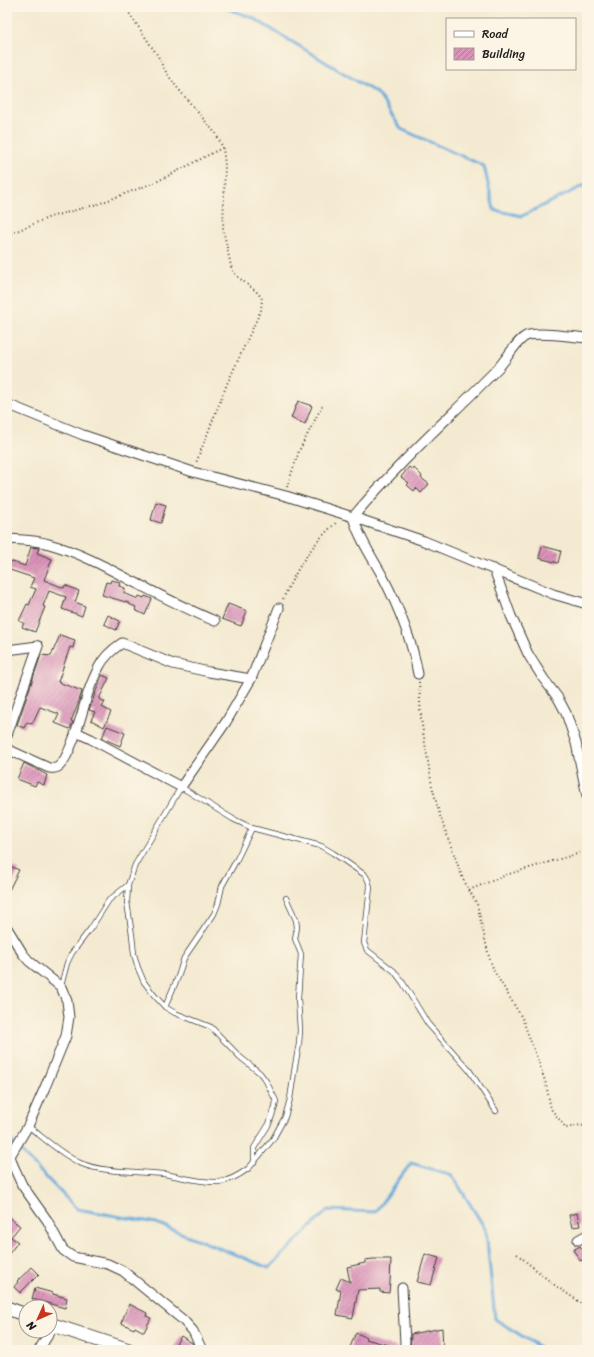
<svg xmlns="http://www.w3.org/2000/svg" width="594" height="1357" viewBox="0 0 594 1357" font-family="Sriracha,sans-serif">
	<style>
		.lines { fill: none; stroke-linecap: round; stroke-linejoin: round }
		.stream { stroke: #67aadc; stroke-width: 3 }
		.building { fill: url(#building-hatch) }
		.lane-casing { stroke: #3c3b37; stroke-width: 6 }
		.street-casing { stroke: #3c3b37; stroke-width: 11 }
		.secondary-casing { stroke: #3c3b37; stroke-width: 15 }
		.path { stroke: #3c3b37; stroke-width: 2; stroke-dasharray: 1 3; stroke-linecap: butt }
		.lane { stroke: #fff; stroke-width: 4.5 }
		.street { stroke: #fff; stroke-width: 9 }
		.secondary { stroke: #fff; stroke-width: 13 }
	</style>
	<defs>
		<pattern id="building-hatch" width="6" height="6" patternUnits="userSpaceOnUse"><rect width="6" height="6" fill="#da92b9"/><path d="M-1 1l2-2M0 6l6-6M5 7l2-2" fill="none" stroke="#b07696"/></pattern>
	</defs>
	<rect width="100%" height="100%" fill="#fcf5e5"/>
	<filter id="ink" filterUnits="userSpaceOnUse"><feTurbulence type="fractalNoise" baseFrequency=".025" numOctaves="2"/><feDisplacementMap in="SourceGraphic" scale="8" xChannelSelector="R" yChannelSelector="G"/><feConvolveMatrix kernelMatrix="1 2 1 2 8 2 1 2 1" color-interpolation-filters="sRGB"/></filter>
	<filter id="wash" filterUnits="userSpaceOnUse"><feTurbulence type="fractalNoise" baseFrequency=".012" numOctaves="4" result="noise"/><feDisplacementMap in="SourceGraphic" scale="16" xChannelSelector="R" yChannelSelector="G"/><feGaussianBlur stdDeviation="0.9" result="paint"/><feColorMatrix in="noise" values="0 0 0 0 0 0 0 0 0 0 0 0 0 0 0 0 0 1.4 0 .05"/><feComposite in="paint" operator="in"/></filter>
	<g filter="url(#wash)">
		<rect width="100%" height="100%" fill="#f4ead1"/>
		<g class="lines">
			<g class="stream">
				<path d="M 223,7 L 253,18 L 378,94 L 401,129 L 484,166 L 494,210 L 522,216 L 587,184"/>
				<path d="M 7,1044 L 9,1052 L 7,1055"/>
				<path d="M 7,1137 L 77,1209 L 156,1223 L 269,1268 L 328,1210 L 375,1212 L 411,1163 L 452,1175 L 486,1230 L 495,1319 L 544,1350"/>
			</g>
		</g>
		<g id="blocks">
			<g class="building">
				<path d="M 298,401 L 312,406 L 305,424 L 291,418 Z"/>
				<path d="M 409,467 L 413,470 L 414,468 L 422,476 L 421,478 L 429,484 L 421,493 L 416,488 L 414,491 L 407,485 L 409,483 L 401,477 Z"/>
				<path d="M 156,502 L 166,505 L 161,523 L 151,520 Z"/>
				<path d="M 542,546 L 561,551 L 558,563 L 539,558 Z"/>
				<path d="M 31,547 L 39,548 L 37,553 L 52,559 L 44,580 L 64,588 L 65,585 L 79,591 L 75,602 L 85,606 L 82,616 L 62,609 L 66,597 L 49,591 L 43,606 L 45,607 L 35,632 L 22,627 L 24,623 L 19,621 L 27,604 L 29,605 L 36,589 L 30,587 L 34,578 L 7,569 L 7,560 L 25,566 Z"/>
				<path d="M 111,580 L 120,582 L 119,586 L 125,588 L 124,593 L 138,599 L 139,596 L 144,598 L 145,596 L 152,599 L 145,615 L 135,610 L 136,607 L 129,604 L 129,603 L 102,595 L 106,582 L 110,583 Z"/>
				<path d="M 228,604 L 247,611 L 241,626 L 222,619 Z"/>
				<path d="M 108,615 L 120,621 L 116,630 L 104,624 Z"/>
				<path d="M 60,635 L 75,640 L 73,648 L 70,647 L 58,682 L 82,691 L 78,704 L 71,721 L 73,722 L 70,729 L 55,723 L 59,714 L 40,707 L 32,724 L 27,722 L 24,728 L 17,725 L 41,655 L 51,656 Z"/>
				<path d="M 102,675 L 109,678 L 99,699 L 105,702 L 102,707 L 111,712 L 104,727 L 91,720 L 95,712 L 89,710 Z"/>
				<path d="M 107,726 L 125,733 L 120,746 L 102,738 Z"/>
				<path d="M 24,763 L 47,775 L 44,785 L 37,782 L 35,786 L 17,779 Z"/>
				<path d="M 7,865 L 19,870 L 7,894 Z"/>
				<path d="M 577,1213 L 580,1226 L 572,1227 L 569,1215 Z"/>
				<path d="M 7,1216 L 20,1226 L 11,1237 L 18,1242 L 7,1256 Z"/>
				<path d="M 580,1246 L 587,1256 L 581,1261 L 573,1250 Z"/>
				<path d="M 425,1254 L 439,1258 L 431,1285 L 417,1282 Z"/>
				<path d="M 373,1259 L 391,1259 L 390,1282 L 389,1293 L 380,1292 L 380,1289 L 358,1290 L 353,1318 L 337,1315 L 341,1291 L 336,1289 L 341,1278 L 350,1282 L 347,1267 L 365,1263 L 365,1260 Z"/>
				<path d="M 32,1267 L 39,1274 L 20,1293 L 14,1287 L 18,1282 L 17,1281 Z"/>
				<path d="M 35,1288 L 53,1293 L 53,1294 L 67,1298 L 65,1308 L 32,1299 Z"/>
				<path d="M 129,1304 L 147,1313 L 146,1316 L 151,1318 L 144,1332 L 135,1327 L 134,1329 L 121,1323 Z"/>
				<path d="M 442,1328 L 443,1350 L 410,1350 L 411,1334 Z"/>
				<path d="M 356,1333 L 366,1337 L 365,1339 L 396,1347 L 396,1350 L 352,1350 L 352,1348 L 350,1347 Z"/>
				<path d="M 181,1336 L 192,1343 L 193,1345 L 190,1350 L 179,1350 L 174,1347 Z"/>
			</g>
		</g>
	</g>
	<g filter="url(#ink)">
		<use href="#blocks" fill-opacity="0" stroke="#3c3b37" stroke-width="1"/>
		<g class="lines">
			<g class="lane-casing">
				<g id="lane">
					<path d="M 61,986 L 67,963 L 72,953 L 91,928 L 109,900 L 128,885"/>
					<path d="M 165,1007 L 178,977 L 184,958 L 214,914 L 218,904 L 222,886 L 237,859 L 252,828"/>
					<path d="M 28,1126 C 45,1139 61,1154 80,1163 C 102,1173 139,1171 164,1174 C 182,1177 201,1183 219,1182 C 229,1181 241,1174 249,1168 L 273,1139 L 285,1117 L 290,1099 L 295,1066 L 299,1044 L 300,1030 L 298,998 L 301,954 L 295,939 L 297,927 L 296,920 L 286,898"/>
					<path d="M 254,1163 L 254,1148 L 269,1124 L 275,1107 L 276,1101 L 266,1081 L 260,1073 L 240,1057 L 211,1027 L 175,1013 L 165,1007 L 154,995 L 144,982 L 138,968 L 134,954 L 132,935 L 127,902 L 128,885 L 135,865 L 181,787 L 233,819 L 252,828 L 321,846 L 333,853 L 365,875 L 368,880 L 370,887 L 364,943 L 367,950 L 394,971 L 403,983 L 428,1024 L 469,1070 L 496,1111"/>
				</g>
			</g>
			<g class="street-casing">
				<g id="street">
					<path d="M 7,404 L 83,435 L 193,472 L 286,496 L 353,517 L 424,541 L 553,594 L 587,604"/>
					<path d="M 7,539 C 21,540 36,540 49,544 C 78,552 104,566 130,580 C 158,594 186,609 215,621"/>
					<path d="M 494,569 L 511,616 L 528,654 L 543,678 L 558,698 L 566,713 L 576,743 L 587,796"/>
					<path d="M 7,650 L 38,646"/>
					<path d="M 418,674 C 412,640 399,608 383,577 C 372,557 359,538 353,517 C 398,463 450,417 498,368 C 506,360 517,340 526,336 C 539,331 572,337 587,338"/>
					<path d="M 76,732 L 91,739 L 181,787 L 226,722 L 251,679 L 279,608"/>
					<path d="M 7,735 L 38,646"/>
					<path d="M 7,749 L 49,768 C 53,768 55,769 58,767 C 71,758 83,709 88,693 C 91,684 95,675 99,667 C 104,657 113,649 122,643 L 173,664 L 209,672 L 251,679"/>
					<path d="M 7,928 L 23,954 L 29,961 L 61,987 L 67,1001 L 69,1017 L 66,1036 L 46,1085 L 28,1126 L 10,1156 L 13,1165 L 22,1185 L 47,1220 L 63,1250 L 73,1257 L 108,1264 L 123,1271 L 183,1320 L 193,1331 L 202,1350"/>
					<path d="M 578,1240 L 587,1235"/>
					<path d="M 402,1288 L 405,1342 L 404,1350"/>
					<path d="M 39,1350 L 54,1325"/>
				</g>
			</g>
			<g class="secondary-casing">
				<g id="secondary">
					<path d="M 7,1308 L 26,1315"/>
					<path d="M 50,1324 L 129,1350"/>
				</g>
			</g>
			<g class="path">
				<path d="M 125,7 L 158,56 L 164,69 L 175,85 L 216,134 L 223,148 L 225,165 L 223,229 L 231,266 C 236,281 255,286 262,299 L 261,310 L 227,384 L 196,463"/>
				<path d="M 7,235 L 50,217 L 98,204 L 156,182 L 222,148"/>
				<path d="M 287,487 L 299,451 L 322,406"/>
				<path d="M 283,599 C 296,570 312,543 337,522"/>
				<path d="M 419,682 L 421,719 L 432,786 L 440,816 L 463,879 L 477,904 L 489,957 L 494,971 L 522,1018 L 540,1066 L 546,1084 L 551,1109 L 566,1128 L 581,1125 L 587,1128"/>
				<path d="M 469,890 L 509,874 L 587,851"/>
				<path d="M 517,1254 L 553,1284 L 587,1307"/>
			</g>
			<use href="#lane" class="lane"/>
			<use href="#street" class="street"/>
			<use href="#secondary" class="secondary"/>
		</g>
	</g>
	<rect width="594" height="1357" fill="none" stroke="#fcf5e5" stroke-width="24"/>
	<rect x="446" y="18" width="130" height="52" fill="#fcf5e5" stroke="#a29e95"/>
	<rect x="454" y="31" width="20" height="6" fill="#ffffff" stroke="#a29e95"/>
	<text x="482" y="38" font-size="12" fill="#1c1c1c">Road</text>
	<rect x="454" y="48" width="20" height="12" fill="url(#building-hatch)" stroke="#a29e95"/>
	<text x="482" y="58" font-size="12" fill="#1c1c1c">Building</text>
	<g transform="translate(38 1319) rotate(225)"><circle r="19" fill="#fcf5e5" stroke="#a29e95"/>
	<path d="M0-3L7 15L0 10L-7 15Z" fill="#c8321e"/>
	<text y="-6" font-size="11" font-weight="bold" text-anchor="middle" fill="#1c1c1c">N</text>
	</g>
</svg>
